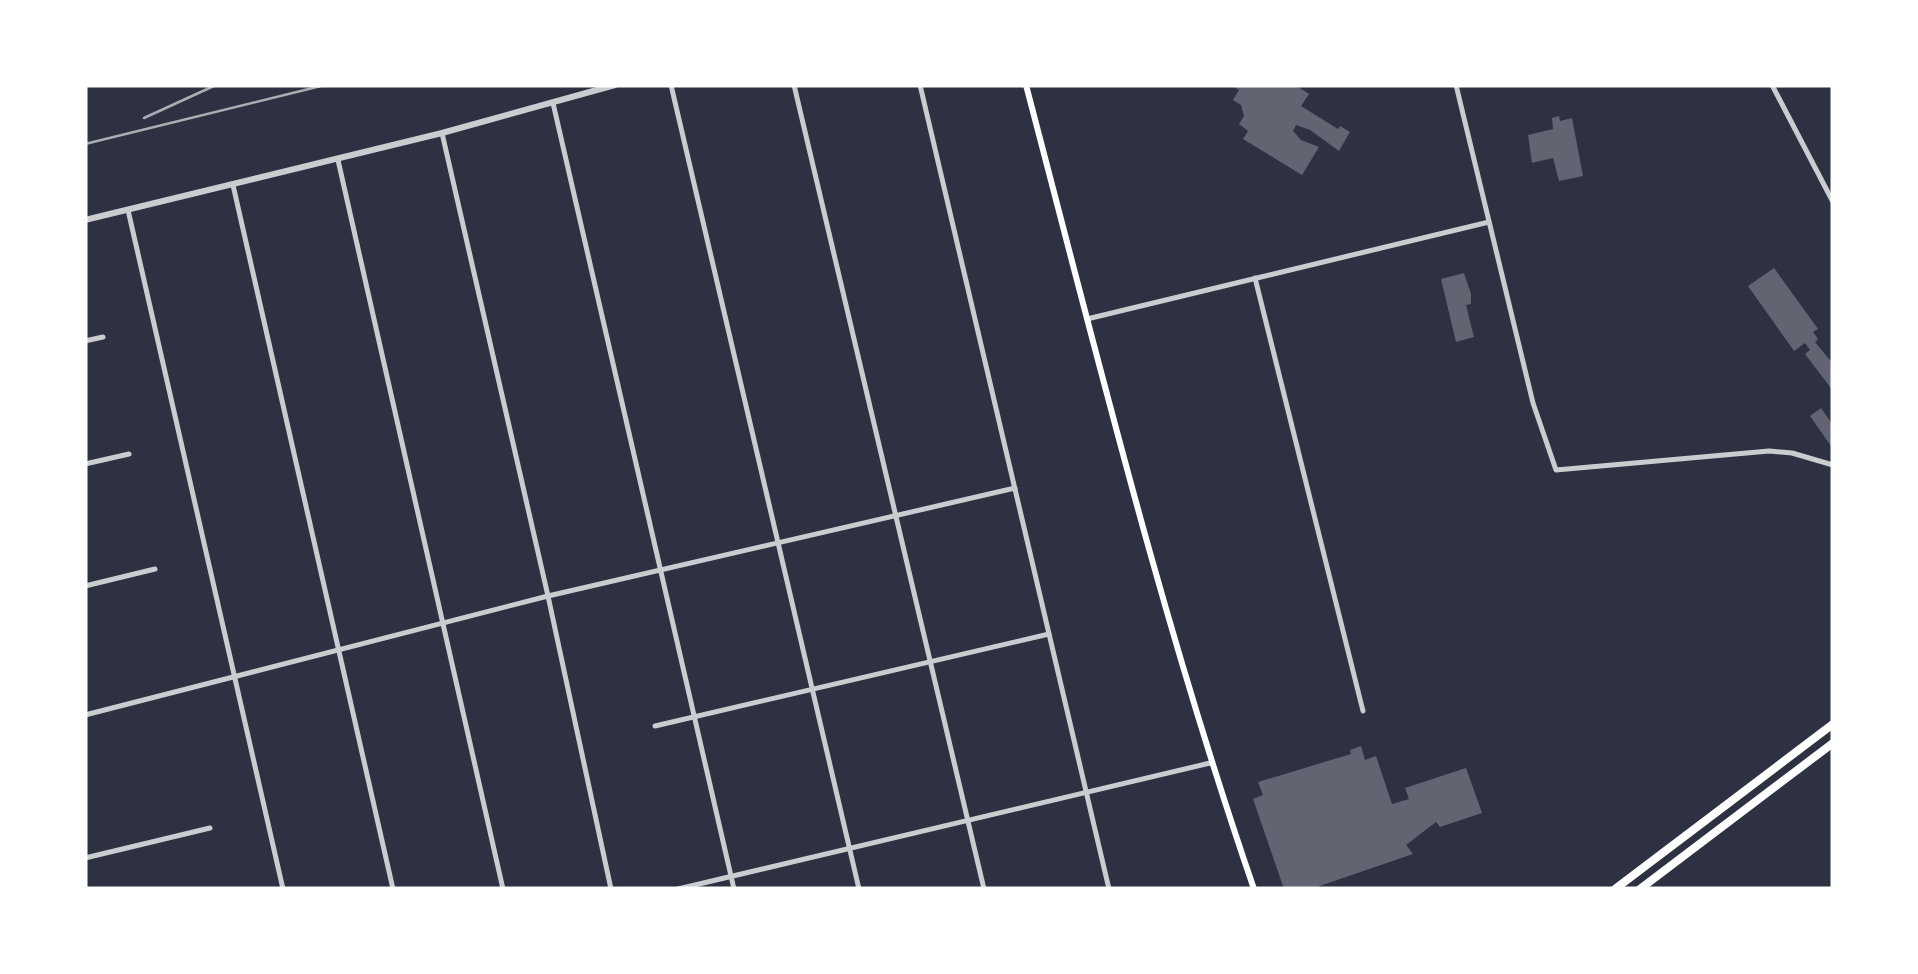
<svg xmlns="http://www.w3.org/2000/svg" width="1918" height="974" viewBox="0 0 1918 974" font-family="'PT Sans Narrow',sans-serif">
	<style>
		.building { fill: #626471 }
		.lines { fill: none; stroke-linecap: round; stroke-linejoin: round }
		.minor { stroke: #caccd0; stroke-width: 5 }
		.tertiary { stroke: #caccd0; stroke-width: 6 }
		.secondary { stroke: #fff; stroke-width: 6 }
		.primary { stroke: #fff; stroke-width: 8 }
		.rail { stroke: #abadb3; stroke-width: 2.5 }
	</style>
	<rect width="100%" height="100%" fill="#2d3142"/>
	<g class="building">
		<path d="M 1231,85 L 1295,85 L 1309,94 L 1301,106 L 1338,129 L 1340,126 L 1350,132 L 1339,151 L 1310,130 L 1296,125 L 1293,131 L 1301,140 L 1319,147 L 1302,175 L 1243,139 L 1248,131 L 1239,124 L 1244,116 L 1241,105 L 1233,100 L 1239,90 Z"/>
		<path d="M 1559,116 L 1560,121 L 1572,118 L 1583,176 L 1559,181 L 1553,158 L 1532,163 L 1528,135 L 1553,129 L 1552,118 Z"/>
		<path d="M 1774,268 L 1818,329 L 1813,332 L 1818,339 L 1815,342 L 1833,364 L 1833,391 L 1805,354 L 1810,350 L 1805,343 L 1794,351 L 1748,286 Z"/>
		<path d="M 1464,273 L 1471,294 L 1471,304 L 1466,305 L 1474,337 L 1456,342 L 1441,279 Z"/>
		<path d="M 1821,408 L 1833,425 L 1833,449 L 1810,416 Z"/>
		<path d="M 1361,746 L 1365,760 L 1376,756 L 1392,804 L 1409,799 L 1405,788 L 1466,768 L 1482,813 L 1440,827 L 1436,822 L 1406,845 L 1413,854 L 1311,889 L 1284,889 L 1253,799 L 1263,795 L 1258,782 L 1351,754 L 1350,750 Z"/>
	</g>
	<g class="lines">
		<g class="minor">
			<path d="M 671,85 L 859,889"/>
			<path d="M 794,85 L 984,889"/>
			<path d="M 920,85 L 1109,889"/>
			<path d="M 1456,85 L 1533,403 L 1556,470 L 1769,451 L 1792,453 L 1833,465"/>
			<path d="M 1772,85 L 1833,202"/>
			<path d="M 553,103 L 734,889"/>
			<path d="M 442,133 L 548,596 L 611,889"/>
			<path d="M 338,160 L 503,889"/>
			<path d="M 233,185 L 393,889"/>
			<path d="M 128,210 L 283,889"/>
			<path d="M 1255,278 L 1363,711"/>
			<path d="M 1087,319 L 1489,222"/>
			<path d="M 85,341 L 103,337"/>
			<path d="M 85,464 L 129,454"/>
			<path d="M 85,586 L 155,569"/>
			<path d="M 85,715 L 548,596 L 1015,488"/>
			<path d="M 655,726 L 1049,634"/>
			<path d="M 85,858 L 210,828"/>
			<path d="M 678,889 L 1210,763"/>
		</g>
		<path class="tertiary" d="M 85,220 L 442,133 L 615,85"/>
		<path class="secondary" d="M 1026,85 C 1097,355 1163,625 1254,889"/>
		<g class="primary">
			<path d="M 1615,889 L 1833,724"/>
			<path d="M 1640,889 L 1833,743"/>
		</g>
		<g class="rail">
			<path d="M 144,118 L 216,85"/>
			<path d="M 85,144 L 325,85"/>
		</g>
	</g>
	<rect width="1918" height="974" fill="none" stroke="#ffffff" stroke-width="175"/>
</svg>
